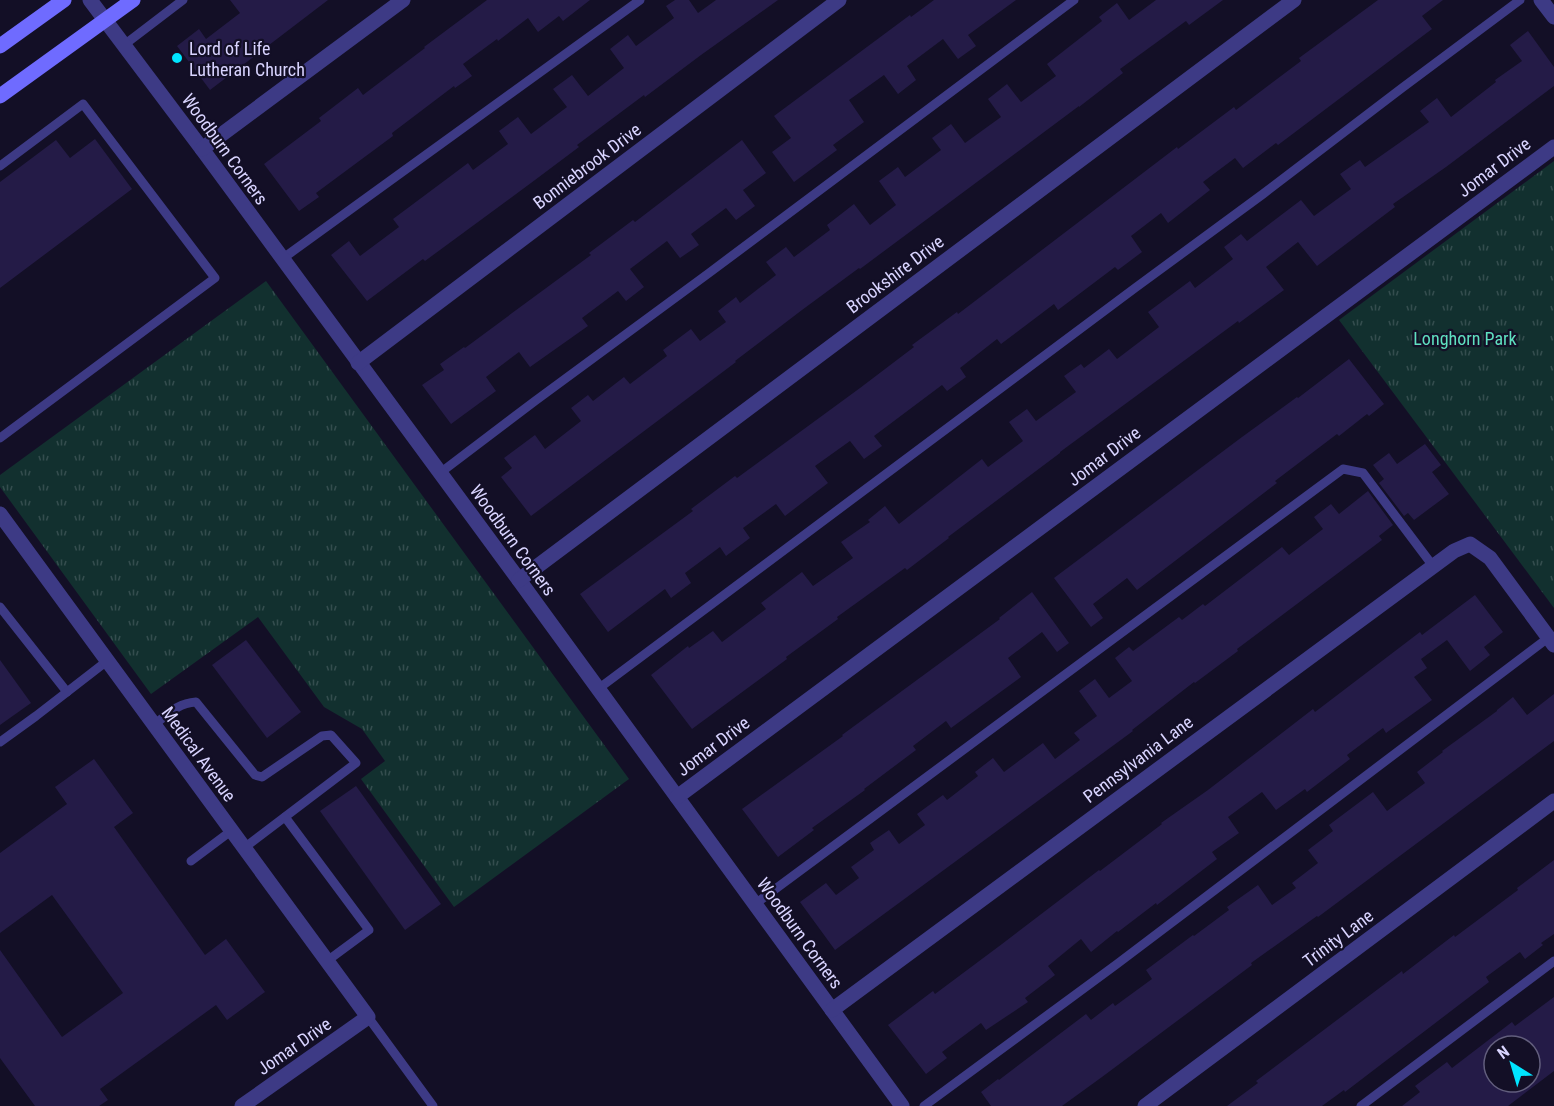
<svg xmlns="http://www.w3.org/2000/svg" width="1554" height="1106" viewBox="0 0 1554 1106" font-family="'Roboto Condensed',sans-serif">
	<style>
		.grass { fill: url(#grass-tufts) }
		.building { fill: #241b47; fill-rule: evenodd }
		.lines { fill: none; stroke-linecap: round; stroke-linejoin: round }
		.service { stroke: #3d3a85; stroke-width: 9 }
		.minor { stroke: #3d3a85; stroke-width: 15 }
		.tertiary { stroke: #3d3a85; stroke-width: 15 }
		.secondary { stroke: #6f6bff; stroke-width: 15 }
		.poi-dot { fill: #00e5ff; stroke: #130f26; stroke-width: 2 }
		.labels { text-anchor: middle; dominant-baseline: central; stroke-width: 4.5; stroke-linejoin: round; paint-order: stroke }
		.poi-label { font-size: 18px; fill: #d9d4ff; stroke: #130f26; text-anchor: start }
		.street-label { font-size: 18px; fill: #d9d4ff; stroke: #130f26 }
		.park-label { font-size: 18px; fill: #5fe0c0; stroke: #130f26 }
	</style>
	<defs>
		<pattern id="grass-tufts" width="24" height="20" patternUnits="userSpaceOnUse" patternTransform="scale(1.5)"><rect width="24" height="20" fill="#12302f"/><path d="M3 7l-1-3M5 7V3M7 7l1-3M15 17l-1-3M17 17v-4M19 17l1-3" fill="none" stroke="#344d4e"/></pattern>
	</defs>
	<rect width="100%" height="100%" fill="#130f26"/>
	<g class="grass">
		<path d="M 1554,161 L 1554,608 L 1339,320 Z"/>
		<path d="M 266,281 L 629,779 L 454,907 L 361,779 L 385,761 L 362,729 L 324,707 L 258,617 L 151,694 L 0,487 L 0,475 Z"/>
	</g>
	<g class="building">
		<path d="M 230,0 L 328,0 L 210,90 L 177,46 L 199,29 L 206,39 L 240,13 Z"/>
		<path d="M 487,0 L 590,0 L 563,21 L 559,16 L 538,32 L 528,18 L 498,41 L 497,39 L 463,64 L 472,76 L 455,88 L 454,86 L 392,133 L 393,136 L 316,193 L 319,197 L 299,211 L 264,164 L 321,121 L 319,118 L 358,88 L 363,95 L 425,48 L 424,47 Z"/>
		<path d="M 675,0 L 689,0 L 698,13 L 716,0 L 778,0 L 701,55 L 645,97 L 644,95 L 577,145 L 579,147 L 535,180 L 425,261 L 423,259 L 367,301 L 331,255 L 349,241 L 360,256 L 399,227 L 393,219 L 448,178 L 468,163 L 473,170 L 508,144 L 499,131 L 518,117 L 531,134 L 567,107 L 553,89 L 572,75 L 588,96 L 624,68 L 610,49 L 628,35 L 636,46 L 674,18 L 666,6 Z"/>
		<path d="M 934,0 L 1016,0 L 968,35 L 976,46 L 958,59 L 943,39 L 907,66 L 916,80 L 898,94 L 884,75 L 849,100 L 864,122 L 833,145 L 837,150 L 794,182 L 772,152 L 791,138 L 774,116 L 910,15 L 911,17 Z"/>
		<path d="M 1156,0 L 1223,0 L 1189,25 L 1186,21 L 1120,69 L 1123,73 L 1079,107 L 1079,106 L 860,269 L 859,268 L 802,310 L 735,361 L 736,362 L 531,516 L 501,477 L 512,468 L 504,458 L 535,435 L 545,449 L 581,421 L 571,408 L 588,395 L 593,401 L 624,377 L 630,384 L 667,356 L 663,350 L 691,329 L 700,341 L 726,322 L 718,311 L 736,297 L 740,303 L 776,275 L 766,262 L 786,247 L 794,257 L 830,230 L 827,225 L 854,204 L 870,225 L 896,205 L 879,181 L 898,167 L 905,177 L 941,150 L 932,138 L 951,124 L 965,143 L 1001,117 L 988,99 L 1007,84 L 1021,102 L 1056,76 L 1047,64 L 1102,21 L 1099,17 L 1117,3 L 1129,20 Z"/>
		<path d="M 1378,0 L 1443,0 L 1422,16 L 1432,29 L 1416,41 L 1278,145 L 1276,143 L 1243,168 L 1235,158 L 1203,182 L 1210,190 L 1168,223 L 1161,213 L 1131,236 L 1142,252 L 1118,270 L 1115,267 L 1058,310 L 1054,304 L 1001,344 L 997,339 L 960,368 L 966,377 L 947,391 L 942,385 L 874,436 L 882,446 L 864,459 L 850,441 L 815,466 L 828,483 L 785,516 L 776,504 L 743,528 L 750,538 L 726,556 L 720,547 L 685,573 L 691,583 L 671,598 L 665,589 L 608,632 L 580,594 L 693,511 L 691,509 L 735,476 L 737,478 L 860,388 L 914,347 L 912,345 L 957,312 L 958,314 L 1177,147 L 1178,149 L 1234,107 L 1236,110 L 1301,61 L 1299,58 Z"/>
		<path d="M 1528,31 L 1554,67 L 1554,86 L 1446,167 L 1393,204 L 1395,207 L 1317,266 L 1298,242 L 1266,267 L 1284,290 L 1239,323 L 1238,321 L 1060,452 L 1060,453 L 948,537 L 949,538 L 907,570 L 905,568 L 837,617 L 838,619 L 786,657 L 787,659 L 692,729 L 651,675 L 688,646 L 689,648 L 713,631 L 722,642 L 766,609 L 761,603 L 802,572 L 813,586 L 853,558 L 841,542 L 870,522 L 868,520 L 885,506 L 899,524 L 982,459 L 988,467 L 1023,441 L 1009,422 L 1027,409 L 1036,421 L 1076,392 L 1064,376 L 1081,364 L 1084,368 L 1109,349 L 1117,359 L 1159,327 L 1148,312 L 1190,281 L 1195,288 L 1233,259 L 1224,247 L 1241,234 L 1247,241 L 1301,200 L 1314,216 L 1351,189 L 1340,174 L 1360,160 L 1365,167 L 1429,122 L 1420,111 L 1437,98 L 1451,117 L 1496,82 L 1495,80 L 1522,61 L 1510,45 Z"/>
		<path d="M 95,139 L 132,189 L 0,288 L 0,182 L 56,140 L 70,158 Z"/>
		<path d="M 742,140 L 766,173 L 743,190 L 755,206 L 736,220 L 726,208 L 691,234 L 699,245 L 680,258 L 667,241 L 630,269 L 644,287 L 626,301 L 618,291 L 582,318 L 588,326 L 530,367 L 519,352 L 486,377 L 496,391 L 451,424 L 422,385 L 444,370 L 440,364 L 464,347 L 465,348 L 523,305 L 591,255 L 589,253 L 633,220 L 635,222 Z"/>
		<path d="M 1349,359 L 1384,404 L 1369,416 L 1367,414 L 1339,436 L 1337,434 L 1275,481 L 1277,483 L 1137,590 L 1127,578 L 1093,604 L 1103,618 L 1091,627 L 1054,578 L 1242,437 L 1297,397 L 1298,398 Z"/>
		<path d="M 1425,444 L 1441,465 L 1432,472 L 1449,494 L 1414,520 L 1408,513 L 1404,516 L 1379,483 L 1384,479 L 1373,465 L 1389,453 L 1397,464 Z"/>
		<path d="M 1368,491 L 1393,525 L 1379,536 L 1382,540 L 1237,649 L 1238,651 L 1195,683 L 1194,682 L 1132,730 L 1133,731 L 835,950 L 800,902 L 826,883 L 836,895 L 859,878 L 851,867 L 874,850 L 870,843 L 889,830 L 899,844 L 925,825 L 917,814 L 943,795 L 947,800 L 978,776 L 975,772 L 993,758 L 1004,772 L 1043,743 L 1055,759 L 1080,740 L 1074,733 L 1097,716 L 1079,691 L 1095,679 L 1109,698 L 1132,681 L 1115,658 L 1129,647 L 1133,651 L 1179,617 L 1182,620 L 1203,604 L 1205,606 L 1282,547 L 1289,555 L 1323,529 L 1314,517 L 1331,504 L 1339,514 Z"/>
		<path d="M 1032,592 L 1069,643 L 1057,652 L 1042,632 L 1008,658 L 1021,677 L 951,728 L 946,721 L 913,746 L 916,750 L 864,789 L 865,790 L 812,828 L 814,830 L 778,857 L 742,809 L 843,736 L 842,735 L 1000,619 L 999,618 Z"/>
		<path d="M 1475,595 L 1503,632 L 1484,647 L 1490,655 L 1470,671 L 1447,640 L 1421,659 L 1427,668 L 1414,677 L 1432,700 L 1386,733 L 1383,728 L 1347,755 L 1350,759 L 1307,792 L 1305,789 L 1276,810 L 1262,792 L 1228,817 L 1239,833 L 1212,852 L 1217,859 L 1157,905 L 1156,903 L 1118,932 L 1117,931 L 1091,952 L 1081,939 L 1048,966 L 1055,975 L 1025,998 L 1028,1002 L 986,1030 L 981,1023 L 942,1052 L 947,1058 L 926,1074 L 888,1025 L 933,991 L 935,994 L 1002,944 L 1099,870 L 1100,871 L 1162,824 L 1161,823 L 1208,790 L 1313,709 L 1315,712 L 1420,632 L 1422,635 Z"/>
		<path d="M 246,640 L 301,712 L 267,738 L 212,665 Z"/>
		<path d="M 0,660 L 31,703 L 0,725 Z"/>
		<path d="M 1554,694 L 1554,741 L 1318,917 L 1317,916 L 1251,963 L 1252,965 L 1102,1077 L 1062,1106 L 991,1106 L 981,1092 L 998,1079 L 999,1080 L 1086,1014 L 1091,1020 L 1113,1003 L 1115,1006 L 1152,979 L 1146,970 L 1193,935 L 1194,936 L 1229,910 L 1227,907 L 1258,885 L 1272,905 L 1296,888 L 1292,883 L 1318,863 L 1308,850 L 1333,831 L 1329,825 L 1373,792 L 1387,811 L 1425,783 L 1417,772 L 1443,752 L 1442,751 L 1497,711 L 1497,710 L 1513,697 L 1527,715 Z"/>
		<path d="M 94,759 L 133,813 L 114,827 L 205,955 L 226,939 L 265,992 L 227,1020 L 216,1005 L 100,1089 L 108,1100 L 99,1106 L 35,1106 L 0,1058 L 0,950 L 62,1037 L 123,993 L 52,895 L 0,933 L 0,853 L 67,804 L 55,787 Z"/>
		<path d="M 356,786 L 441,904 L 405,930 L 320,811 Z"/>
		<path d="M 1554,860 L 1554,934 L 1541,943 L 1543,945 L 1525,959 L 1520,952 L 1486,977 L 1489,982 L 1345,1092 L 1344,1090 L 1322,1106 L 1227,1106 L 1258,1083 L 1256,1081 L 1402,971 L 1403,974 L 1454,935 L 1455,937 L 1518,890 L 1517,888 Z"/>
		<path d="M 1554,997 L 1554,1071 L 1508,1106 L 1402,1106 L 1420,1092 L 1415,1086 L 1447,1062 L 1452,1068 L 1512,1022 L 1515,1026 ZM 1494,1046 L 1530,1046 L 1530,1082 L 1494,1082 Z"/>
	</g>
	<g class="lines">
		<g class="service">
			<path d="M 124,45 L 183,0"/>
			<path d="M 0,166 L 83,104 L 215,278 L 0,438"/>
			<path d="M 282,259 L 640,0"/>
			<path d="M 440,473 L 535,401 L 709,273 L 1074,0"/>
			<path d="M 0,607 L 67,692"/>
			<path d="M 598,689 L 1135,288 L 1263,194 L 1402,88 L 1520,0"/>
			<path d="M 154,725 C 168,714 178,703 196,702 L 255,775 L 262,777 L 322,736 L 331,735 L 356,763 L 244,848"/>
			<path d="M 0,742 L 36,716 L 107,661"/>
			<path d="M 285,817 L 369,930 L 327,961"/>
			<path d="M 191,861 L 231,831"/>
			<path d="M 755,904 L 1343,469 L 1363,473 L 1433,566"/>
			<path d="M 368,1017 L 433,1106"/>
			<path d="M 924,1106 L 1117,964 L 1548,638"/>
			<path d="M 1361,1106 L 1554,961"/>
		</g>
		<g class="minor">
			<path d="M 90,0 L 202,149 L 519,580 L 902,1106"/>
			<path d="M 202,149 L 403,0"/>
			<path d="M 358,363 L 839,0"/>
			<path d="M 0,514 L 368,1017 L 242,1106"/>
			<path d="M 519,580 L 1294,0"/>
			<path d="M 677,797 L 1554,147"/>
			<path d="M 832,1010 L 1454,551 L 1470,544 L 1490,558 L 1554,645"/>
			<path d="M 1145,1106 L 1554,801"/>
		</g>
		<path class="tertiary" d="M 1541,0 L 1554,17"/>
		<g class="secondary">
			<path d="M 0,46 L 64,0"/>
			<path d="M 0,96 L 133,0"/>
		</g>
	</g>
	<circle class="poi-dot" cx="177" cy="58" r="6"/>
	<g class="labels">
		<g class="poi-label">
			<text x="189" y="48">Lord of Life<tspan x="189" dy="21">Lutheran Church</tspan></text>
		</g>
		<g class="street-label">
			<text transform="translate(225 149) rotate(54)">Woodburn Corners</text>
			<text transform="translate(587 166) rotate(-37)">Bonniebrook Drive</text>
			<text transform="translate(1494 167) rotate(-37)">Jomar Drive</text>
			<text transform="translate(895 274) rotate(-37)">Brookshire Drive</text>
			<text transform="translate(1104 456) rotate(-37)">Jomar Drive</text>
			<text transform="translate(513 540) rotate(54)">Woodburn Corners</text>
			<text transform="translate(713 746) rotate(-37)">Jomar Drive</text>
			<text transform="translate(199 754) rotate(54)">Medical Avenue</text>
			<text transform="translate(1138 759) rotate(-37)">Pennsylvania Lane</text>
			<text transform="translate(800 933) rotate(54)">Woodburn Corners</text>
			<text transform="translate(1338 938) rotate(-37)">Trinity Lane</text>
			<text transform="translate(294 1046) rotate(-35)">Jomar Drive</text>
		</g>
		<g class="park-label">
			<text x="1465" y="338">Longhorn Park</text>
		</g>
	</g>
	<g transform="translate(1512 1064) rotate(323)"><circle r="28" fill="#130f26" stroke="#625e7d" stroke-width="1.5"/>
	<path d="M0-4.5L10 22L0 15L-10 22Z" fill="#00e5ff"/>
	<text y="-9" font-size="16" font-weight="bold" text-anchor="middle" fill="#d9d4ff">N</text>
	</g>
</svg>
